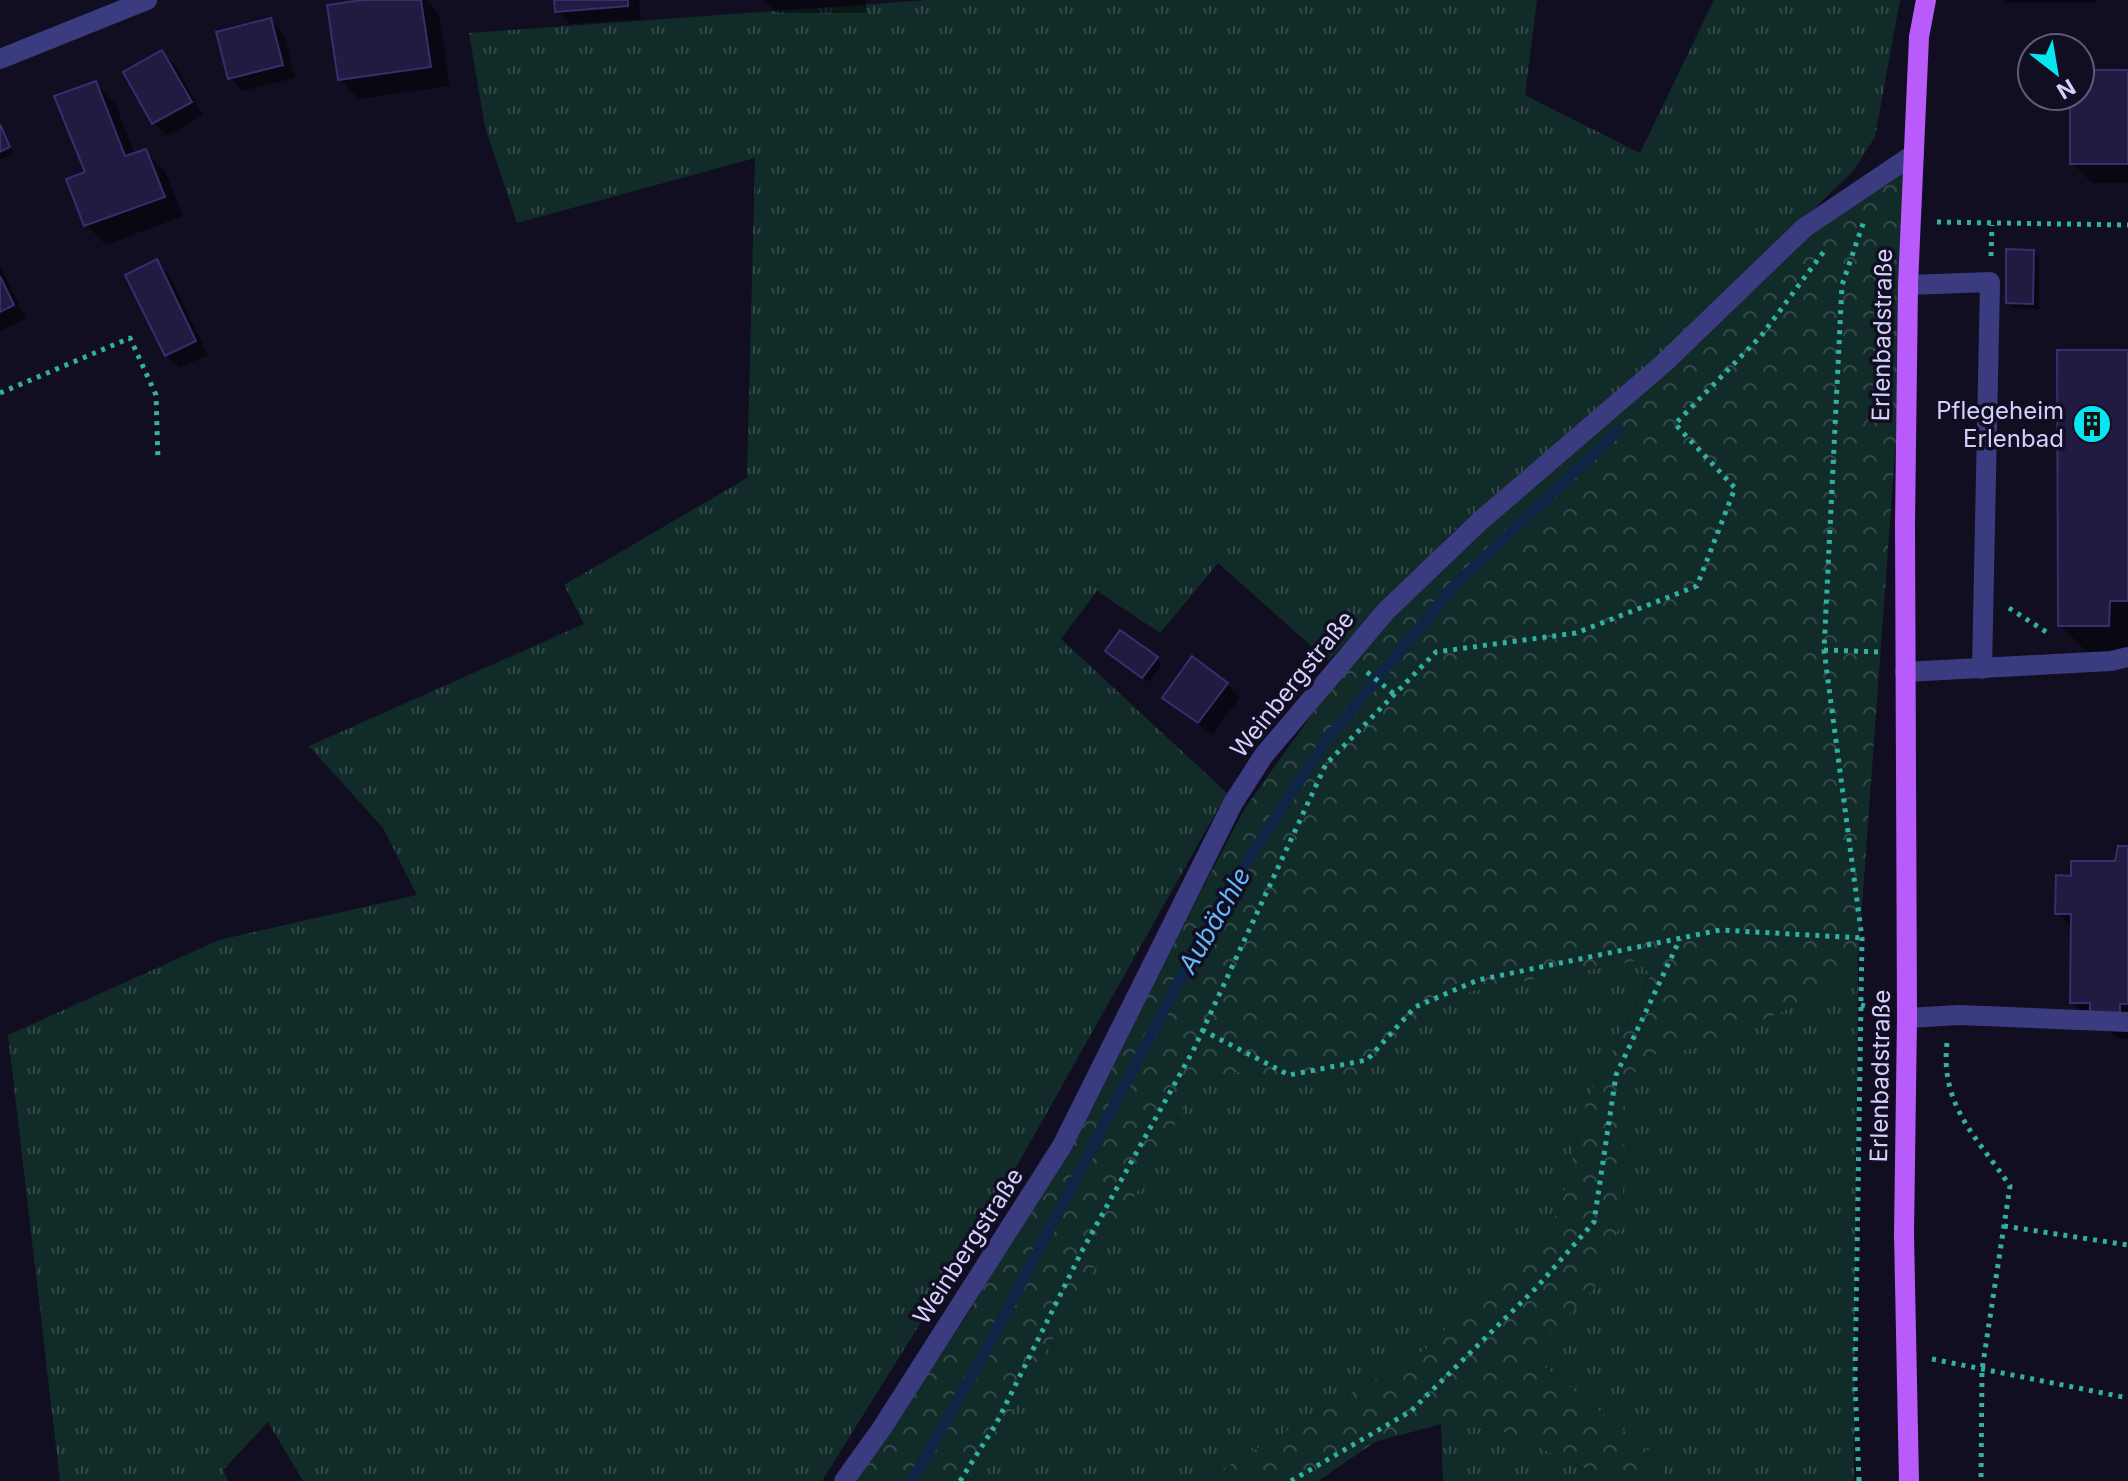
<svg xmlns="http://www.w3.org/2000/svg" width="2128" height="1481" viewBox="0 0 2128 1481" font-family="Inter,sans-serif">
	<style>
		.grass { fill: url(#grass-tufts) }
		.forest { fill: url(#forest-crowns) }
		.shadow { fill: #0007 }
		.lines { fill: none; stroke-linecap: round; stroke-linejoin: round }
		.stream { stroke: #0e2646; stroke-width: 11 }
		.building { fill: #211b42; stroke: #372e6d; stroke-width: 2 }
		.path { stroke: #32b0a3; stroke-width: 5; stroke-dasharray: 4 6; stroke-linecap: butt }
		.minor { stroke: #3b3b7f; stroke-width: 20 }
		.major { stroke: #b85bfa; stroke-width: 20 }
		.labels { text-anchor: middle; dominant-baseline: central; stroke-width: 7; stroke-linejoin: round; paint-order: stroke }
		.street-label { font-size: 24px; fill: #d4d0fe; stroke: #110e22 }
		.poi-label { font-size: 24px; fill: #d4d0fe; stroke: #110e22; text-anchor: end }
		.water-label { font-size: 26px; font-style: italic; fill: #62bafa; stroke: #110e22 }
	</style>
	<defs>
		<pattern id="grass-tufts" width="24" height="20" patternUnits="userSpaceOnUse" patternTransform="scale(2)"><rect width="24" height="20" fill="#112b29"/><path d="M3 7l-1-3M5 7V3M7 7l1-3M15 17l-1-3M17 17v-4M19 17l1-3" fill="none" stroke="#334949"/></pattern>
		<pattern id="forest-crowns" width="20" height="18" patternUnits="userSpaceOnUse" patternTransform="scale(2)"><rect width="20" height="18" fill="#112b29"/><path d="M2 6a3 3 0 1 1 6 0M12 15a3 3 0 1 1 6 0" fill="none" stroke="#334949"/></pattern>
	</defs>
	<rect width="100%" height="100%" fill="#110e22"/>
	<g class="grass">
		<path d="M 927,0 L 1537,0 L 1525,95 L 1640,153 L 1714,0 L 1900,0 L 1875,137 L 1854,170 L 1705,315 L 1454,531 L 1328,661 L 1218,563 L 1160,633 L 1097,591 L 1061,639 L 1227,793 L 1001,1194 L 822,1481 L 303,1481 L 268,1422 L 223,1470 L 228,1481 L 60,1481 L 8,1035 L 219,940 L 417,895 L 383,828 L 309,746 L 584,624 L 564,585 L 747,478 L 755,158 L 517,223 L 485,127 L 469,33 Z"/>
		<path d="M 1635,961 L 1651,973 L 1586,1103 L 1559,1213 L 1426,1349 L 1202,1481 L 972,1481 L 1200,1081 L 1238,1072 L 1308,1082 L 1362,1076 L 1418,1018 L 1470,991 Z"/>
		<path d="M 1858,961 L 1854,1481 L 1663,1481 L 1661,1461 L 1540,1363 L 1544,1339 L 1597,1285 L 1622,1219 L 1626,1086 L 1647,1056 L 1711,1045 L 1821,993 Z"/>
		<path d="M 1441,1424 L 1497,1429 L 1613,1481 L 1443,1481 Z"/>
	</g>
	<path class="forest" d="M 1916,164 L 1858,961 L 1821,993 L 1711,1045 L 1647,1056 L 1626,1086 L 1622,1219 L 1597,1285 L 1544,1340 L 1540,1363 L 1661,1461 L 1663,1481 L 1613,1481 L 1497,1429 L 1441,1424 L 1375,1442 L 1318,1481 L 1202,1481 L 1426,1349 L 1559,1213 L 1586,1103 L 1651,974 L 1635,961 L 1470,991 L 1418,1018 L 1362,1076 L 1308,1082 L 1238,1072 L 1200,1081 L 972,1481 L 855,1481 L 965,1318 L 1036,1201 L 1245,808 L 1341,674 L 1470,528 L 1539,482 L 1703,339 L 1838,208 Z"/>
	<g class="shadow">
		<path d="M 376,0 L 425,0 L 439,14 L 450,86 L 359,99 L 339,79 Z"/>
		<path d="M 556,0 L 639,0 L 641,19 L 570,24 L 557,11 Z"/>
		<path d="M 764,0 L 866,0 L 866,13 L 777,13 Z"/>
		<path d="M 2003,0 L 2097,0 L 2097,3 L 2006,3 Z"/>
		<path d="M 271,21 L 284,34 L 295,78 L 243,91 L 230,78 Z"/>
		<path d="M 162,52 L 175,65 L 203,115 L 167,136 L 154,123 L 125,73 Z"/>
		<path d="M 2080,72 L 2128,72 L 2128,183 L 2092,183 L 2072,163 L 2072,96 L 2080,96 Z"/>
		<path d="M 95,83 L 115,103 L 135,155 L 145,151 L 165,171 L 183,216 L 106,245 L 86,225 Z"/>
		<path d="M 0,121 L 14,154 L 0,160 Z"/>
		<path d="M 2033,252 L 2039,258 L 2039,309 L 2014,308 L 2008,302 Z"/>
		<path d="M 156,261 L 169,275 L 208,355 L 179,368 L 166,355 Z"/>
		<path d="M 0,265 L 26,319 L 0,331 Z"/>
		<path d="M 2128,352 L 2128,662 L 2097,662 L 2060,625 Z"/>
		<path d="M 1113,657 L 1156,658 L 1162,664 L 1149,682 Z"/>
		<path d="M 1227,684 L 1240,697 L 1212,735 L 1165,697 Z"/>
		<path d="M 2128,848 L 2128,1039 L 2118,1039 L 2108,1029 L 2098,1028 L 2072,1002 L 2073,929 L 2057,913 L 2073,878 L 2117,864 Z"/>
	</g>
	<g class="lines">
		<path class="stream" d="M 912,1481 L 985,1352 L 1220,903 L 1323,745 L 1452,588 L 1618,431"/>
	</g>
	<g class="building">
		<path d="M 362,0 L 421,0 L 431,67 L 338,80 L 327,5 Z"/>
		<path d="M 554,0 L 628,0 L 628,6 L 555,12 Z"/>
		<path d="M 271,18 L 283,65 L 228,79 L 216,32 Z"/>
		<path d="M 162,50 L 192,102 L 152,124 L 123,72 Z"/>
		<path d="M 2080,70 L 2128,70 L 2128,164 L 2070,164 L 2070,96 L 2080,96 Z"/>
		<path d="M 96,81 L 125,156 L 146,149 L 165,197 L 84,226 L 66,179 L 85,172 L 54,96 Z"/>
		<path d="M 0,124 L 10,147 L 0,152 Z"/>
		<path d="M 2006,249 L 2034,250 L 2033,304 L 2006,303 Z"/>
		<path d="M 157,259 L 196,341 L 165,356 L 125,275 Z"/>
		<path d="M 0,276 L 14,305 L 0,312 Z"/>
		<path d="M 2057,350 L 2128,350 L 2128,601 L 2110,601 L 2109,626 L 2058,626 Z"/>
		<path d="M 1120,630 L 1158,657 L 1142,678 L 1105,651 Z"/>
		<path d="M 1192,656 L 1228,683 L 1198,723 L 1162,698 Z"/>
		<path d="M 2118,846 L 2128,846 L 2128,1004 L 2120,1004 L 2120,1014 L 2090,1014 L 2090,1003 L 2070,1003 L 2071,914 L 2055,914 L 2056,875 L 2071,876 L 2071,861 L 2115,861 Z"/>
	</g>
	<g class="lines">
		<g class="path">
			<path d="M 1937,222 L 2128,225"/>
			<path d="M 1991,256 L 1992,225"/>
			<path d="M 0,393 L 130,338 L 156,395 L 158,461"/>
			<path d="M 2009,608 L 2051,635"/>
			<path d="M 1824,650 L 1879,652"/>
			<path d="M 1367,672 L 1394,694"/>
			<path d="M 1861,1005 L 1880,1010"/>
			<path d="M 1202,1030 L 1289,1075 L 1367,1060 L 1415,1007 L 1478,980 L 1720,930 L 1862,938"/>
			<path d="M 1947,1043 C 1940,1106 1977,1137 2010,1186 L 1982,1370 L 1981,1481"/>
			<path d="M 2004,1226 L 2128,1245"/>
			<path d="M 1932,1359 L 2128,1398"/>
			<path d="M 960,1481 L 996,1424 L 1083,1249 L 1194,1049 L 1326,764 L 1436,652 L 1576,633 L 1697,586 L 1735,488 L 1675,424 L 1761,336 L 1825,250"/>
			<path d="M 1291,1481 L 1411,1411 L 1537,1287 L 1594,1222 L 1616,1075 L 1680,939"/>
			<path d="M 1859,1481 L 1855,1382 L 1862,938 L 1824,650 L 1842,285 L 1864,221"/>
		</g>
		<g class="minor">
			<path d="M 0,59 L 147,0"/>
			<path d="M 1908,285 L 1990,282 L 1982,669"/>
			<path d="M 1905,672 L 2111,661 L 2128,657"/>
			<path d="M 1907,1018 L 1959,1015 L 2128,1022"/>
			<path d="M 844,1481 L 882,1428 L 1062,1146 L 1233,803 L 1264,755 L 1386,611 L 1479,522 L 1664,363 L 1804,228 L 1914,154"/>
		</g>
		<path class="major" d="M 1909,1481 L 1904,1234 L 1907,1018 L 1905,524 L 1908,285 L 1919,37 L 1926,0"/>
	</g>
	<defs>
		<g id="building-disc" transform="scale(2)"><circle r="9.5" fill="#08e5f2" stroke="#110e22"/><path d="M-4-6H4V6H1V3H-1V6H-4ZM-2.5-4.3h1.7v1.8h-1.7ZM.8-4.3h1.7v1.8H.8ZM-2.5-1h1.7V.8h-1.7ZM.8-1h1.7V.8H.8Z" fill="#111"/></g>
	</defs>
	<g fill-rule="evenodd">
		<use href="#building-disc" x="2092" y="424"/>
	</g>
	<g class="labels">
		<g class="street-label">
			<text transform="translate(1882 335) rotate(-89)">Erlenbadstraße</text>
			<text transform="translate(1292 684) rotate(-51)">Weinbergstraße</text>
			<text transform="translate(1880 1076) rotate(-89)">Erlenbadstraße</text>
			<text transform="translate(968 1246) rotate(-57)">Weinbergstraße</text>
		</g>
		<g class="poi-label">
			<text x="2064" y="410">Pflegeheim<tspan x="2064" dy="28">Erlenbad</tspan></text>
		</g>
		<g class="water-label">
			<text transform="translate(1214 920) rotate(-60)">Aubächle</text>
		</g>
	</g>
	<g transform="translate(2056 72) rotate(149)"><circle r="38" fill="#110e22" stroke="#5f5c7a" stroke-width="2"/>
	<path d="M0-6L14 30L0 20L-14 30Z" fill="#08e5f2"/>
	<text y="-12" font-size="22" font-weight="bold" text-anchor="middle" fill="#d4d0fe">N</text>
	</g>
</svg>
